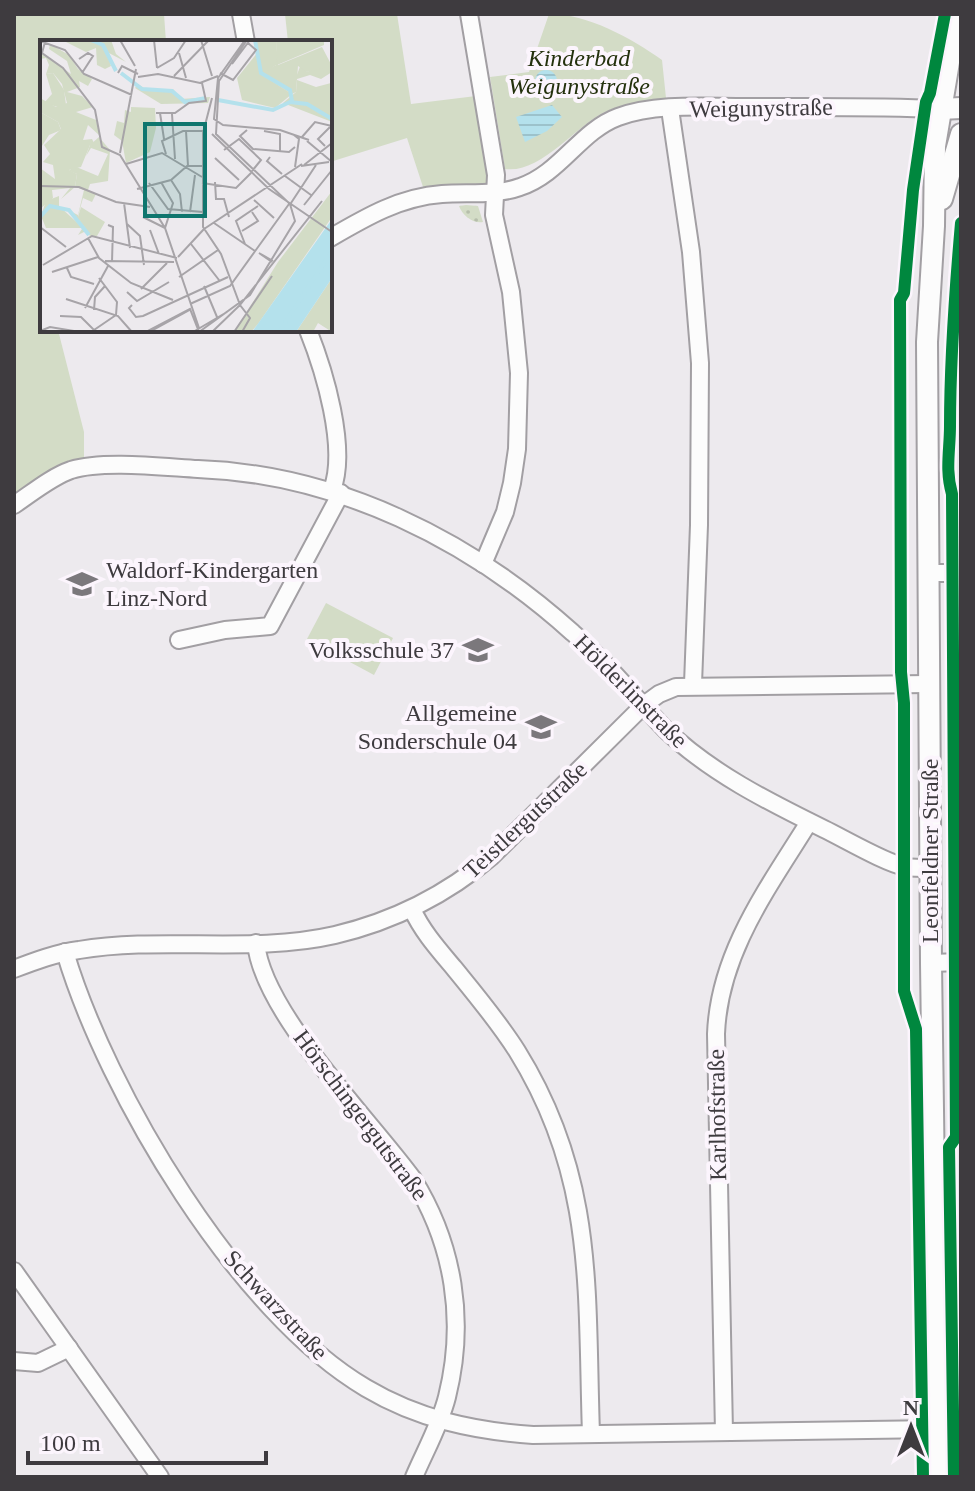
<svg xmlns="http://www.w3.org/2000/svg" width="975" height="1491" viewBox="0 0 975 1491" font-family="Georgia,serif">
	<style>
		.grass { fill: url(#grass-dots) }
		.green { fill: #d3dcc6 }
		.water { fill: url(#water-rules) }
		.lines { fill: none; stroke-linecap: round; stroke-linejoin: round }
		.minor-casing { stroke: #a29fa3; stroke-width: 20 }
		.major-casing { stroke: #a29fa3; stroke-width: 24 }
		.minor { stroke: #fcfcfc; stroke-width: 16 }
		.major { stroke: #fcfcfc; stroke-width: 20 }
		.cycleway-casing { stroke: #fcf5fd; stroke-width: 17 }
		.cycleway { stroke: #00873e; stroke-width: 12 }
		.labels { text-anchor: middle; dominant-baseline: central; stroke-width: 8; stroke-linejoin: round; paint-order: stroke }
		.park-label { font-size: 24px; font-style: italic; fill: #24310d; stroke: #fcf5fd }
		.street-label { font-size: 24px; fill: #3e3b3f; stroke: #fcf5fd }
		.poi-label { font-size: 24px; fill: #3e3b3f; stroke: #fcf5fd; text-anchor: end }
		.inset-river { fill: none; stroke: #b4e1ec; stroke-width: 4 }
		.inset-road { fill: none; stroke: #a7a4a8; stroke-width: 2 }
		.view { fill: #0f766e; fill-opacity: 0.15; stroke: #0f766e; stroke-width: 4 }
		.inset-edge { fill: none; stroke: #3e3b3f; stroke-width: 4 }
	</style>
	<defs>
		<pattern id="grass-dots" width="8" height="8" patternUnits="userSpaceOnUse" patternTransform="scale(2)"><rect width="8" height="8" fill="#d3dcc6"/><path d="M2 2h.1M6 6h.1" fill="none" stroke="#b6beab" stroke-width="1.8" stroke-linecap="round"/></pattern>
		<pattern id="water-rules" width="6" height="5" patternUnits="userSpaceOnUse" patternTransform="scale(2)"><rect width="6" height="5" fill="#b4e1ec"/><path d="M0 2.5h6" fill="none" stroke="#9cc2cb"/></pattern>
	</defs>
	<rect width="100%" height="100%" fill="#edeaee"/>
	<path class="grass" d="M 466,205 L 478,206 L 483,222 C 473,224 462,215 459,206 Z"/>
	<g class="green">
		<path d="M 14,14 L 164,14 L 166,42 L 42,42 L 42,330 L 58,330 L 84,432 L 84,458 L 68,463 L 14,497 Z"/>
		<path d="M 285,14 L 397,14 L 411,104 L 476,96 L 490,182 L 487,185 L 424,190 L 407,138 L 330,162 L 330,42 L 288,42 Z"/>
		<path d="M 549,14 C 588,14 631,38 662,60 L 666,98 C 644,101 623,103 603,113 C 575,127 540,174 505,169 L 490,77 L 529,72 Z"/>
		<path d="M 326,603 L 393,638 L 374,675 L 307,639 Z"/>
	</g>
	<g class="water">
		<circle cx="546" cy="81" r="11"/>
		<path d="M 552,105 L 562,117 L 547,131 L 525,142 L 516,117 Z"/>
	</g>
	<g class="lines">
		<g class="minor-casing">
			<g id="minor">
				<path d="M 241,14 L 246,42"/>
				<path d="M 469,14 L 496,175 L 494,215 L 511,292 L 519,373 L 517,449 L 512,483 L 505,512 L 483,564"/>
				<path d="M 670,109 L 691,252 L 700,363 L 699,525 L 693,684"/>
				<path d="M 330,238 C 366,217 400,197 442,194 C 468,192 495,196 520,187 C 560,174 580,131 618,117 C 656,103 705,107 745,107 C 810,107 875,106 940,109"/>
				<path d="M 308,330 C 324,370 348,448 332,490"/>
				<path d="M 14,505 C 32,493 51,477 71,470 C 103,460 163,467 198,469 C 338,474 470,540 573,633 C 607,662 634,697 665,729 C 709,772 769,802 824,829 C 843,838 887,864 906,867 C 914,868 922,868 930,868"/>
				<path d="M 928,573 L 961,573"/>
				<path d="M 179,640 L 225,630 L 270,626 L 341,493"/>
				<path d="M 412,909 C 422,931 438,949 454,968 C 476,995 498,1021 517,1051 C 596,1178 586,1291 591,1434"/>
				<path d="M 256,943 C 262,1012 370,1120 413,1179 C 454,1245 466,1321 447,1397 C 440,1425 425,1451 414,1477"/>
				<path d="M 65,952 C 107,1093 238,1313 366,1388 C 418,1419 474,1431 533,1435 L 938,1429"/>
				<path d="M 931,963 L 961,962"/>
				<path d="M 14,969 C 35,961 56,953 79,950 C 163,936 252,954 335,935 C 394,921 446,895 492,856 L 644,705 L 659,694 L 676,687 L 928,684"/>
				<path d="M 14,1271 L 160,1477"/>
				<path d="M 14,1361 L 38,1363 L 69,1348"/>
				<path d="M 724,1432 L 716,1034 C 719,953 768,888 809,822"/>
			</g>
		</g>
		<g class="major-casing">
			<g id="major">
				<path d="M 940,109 L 961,108"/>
				<path d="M 942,199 L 961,134"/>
				<path d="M 938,1477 L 931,963 L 927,342 L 934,226 L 935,146 L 957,14"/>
			</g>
		</g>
		<use href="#minor" class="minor"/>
		<use href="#major" class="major"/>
		<g class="cycleway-casing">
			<g id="cycleway">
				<path d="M 923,1477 L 916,1029 L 904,991 L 904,703 L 901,672 L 900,300 L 904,293 L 913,190 L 926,102 L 930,93 L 945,14"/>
				<path d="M 954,1477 L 949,1147 L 956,1137 L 952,494 C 945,470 950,450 950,426 C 950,358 955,291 961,223"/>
			</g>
		</g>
		<use href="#cycleway" class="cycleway"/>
	</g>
	<defs>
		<g id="school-bare" transform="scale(2.4)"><path d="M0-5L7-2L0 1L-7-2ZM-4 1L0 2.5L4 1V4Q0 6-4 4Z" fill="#7b787c" stroke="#fcf5fd" stroke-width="2.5" paint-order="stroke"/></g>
	</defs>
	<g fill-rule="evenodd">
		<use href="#school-bare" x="82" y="584"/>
		<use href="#school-bare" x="478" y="650"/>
		<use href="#school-bare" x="541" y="727"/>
	</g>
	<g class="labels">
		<g class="park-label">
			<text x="579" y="58">Kinderbad<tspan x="579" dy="28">Weigunystraße</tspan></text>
		</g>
		<g class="street-label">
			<text transform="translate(761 108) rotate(-1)">Weigunystraße</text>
			<text transform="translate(631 691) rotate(45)">Hölderlinstraße</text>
			<text transform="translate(525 820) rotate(-43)">Teistlergutstraße</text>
			<text transform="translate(930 851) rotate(-90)">Leonfeldner Straße</text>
			<text transform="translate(361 1115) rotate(53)">Hörschingergutstraße</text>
			<text transform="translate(717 1115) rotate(-91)">Karlhofstraße</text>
			<text transform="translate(276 1305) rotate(47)">Schwarzstraße</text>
		</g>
		<g class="poi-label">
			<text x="106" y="570" text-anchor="start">Waldorf-Kindergarten<tspan x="106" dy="28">Linz-Nord</tspan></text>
			<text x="454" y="650">Volksschule 37</text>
			<text x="517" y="713">Allgemeine<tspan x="517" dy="28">Sonderschule 04</tspan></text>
		</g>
	</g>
	<g transform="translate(40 40)">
		<rect width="292" height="292" fill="#edeaee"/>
		<path d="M 237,0 L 284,0 L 284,5 L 237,25 ZM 261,24 L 267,32 L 285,24 L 292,26 L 292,32 L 281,39 L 270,35 L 244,43 L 255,40 ZM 13,33 L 24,50 L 26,65 L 21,68 L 4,63 L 12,54 L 6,34 ZM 0,72 L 18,82 L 21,90 L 9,95 L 0,109 ZM 59,97 L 70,110 L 68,141 L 50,144 L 48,150 L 56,154 L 52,162 L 43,158 L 38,176 L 50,196 L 46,191 L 38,195 L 44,186 L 24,168 L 38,175 L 44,150 L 35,147 L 37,134 L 29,131 L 34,126 L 58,136 L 68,114 L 51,108 L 46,116 L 50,105 Z" fill="#d3dcc6"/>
		<path d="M 22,0 L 71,0 L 76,14 L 86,22 L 67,12 L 71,26 L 65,29 L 57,25 L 56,8 L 46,12 ZM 214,0 L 218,4 L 222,33 L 236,25 L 236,0 L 238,25 L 282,7 L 292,26 L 267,32 L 258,26 L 256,52 L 252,54 L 220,34 ZM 10,4 L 29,15 L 38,29 L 52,39 L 48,46 L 39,41 L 40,47 L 27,52 L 42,56 L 53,67 L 36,72 L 56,80 L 60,96 L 48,85 L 43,100 L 52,99 L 56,107 L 50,105 L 41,127 L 29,130 L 37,134 L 35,147 L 21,159 L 30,148 L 12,150 L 13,158 L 0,169 L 0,128 L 15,139 L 13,125 L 3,122 L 10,114 L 4,105 L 21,89 L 18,82 L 0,72 L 0,58 L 16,67 L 27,63 L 22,44 L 13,33 L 6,34 L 9,25 L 6,18 L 0,19 L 0,11 L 31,34 L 27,21 L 9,9 ZM 98,44 L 107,50 L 133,49 L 141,59 L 170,57 L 168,63 L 121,64 L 95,48 Z" fill="#d3dcc6"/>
		<path d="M 257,40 L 276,47 L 291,43 L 292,82 L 243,63 L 256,52 Z" fill="#d3dcc6"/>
		<path d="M 216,0 L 237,0 L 236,25 L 222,35 L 252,54 L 235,68 L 202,60 L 197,38 L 218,12 ZM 91,67 L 115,68 L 116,88 L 110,112 L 86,123 L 82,101 L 74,95 L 77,81 L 84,83 L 85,70 L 91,72 ZM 292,151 L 292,177 L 218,284 L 211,292 L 194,292 L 238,222 ZM 19,156 L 19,166 L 43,188 L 6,188 L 1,176 L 6,161 ZM 41,167 L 65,182 L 57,196 L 50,196 L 38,177 ZM 292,238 L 292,292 L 278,283 L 273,292 L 256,292 Z" fill="#d3dcc6"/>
		<path d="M 292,179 L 292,238 L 256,292 L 212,292 Z" fill="#b4e1ec"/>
		<path class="inset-river" d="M 51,0 L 63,5 L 76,31M 215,0 L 221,33 L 250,50 L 252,61M 81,33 L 102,49 L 132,51 L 145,62 L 166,58M 178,60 L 233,70 L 250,62 L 267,64 L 292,79M 0,177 L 10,166 L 29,170 L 49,195M 239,292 L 292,211"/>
		<path class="inset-road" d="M 80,0 L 95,26M 114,0 L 117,28M 161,0 L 172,36M 205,0 L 178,38 L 174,79 L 183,85 L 240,90 L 269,100M 0,1 L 25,10 L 44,34 L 92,55M 5,2 L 2,13 L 23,28 L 55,70 L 62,107 L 80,115 L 125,188 L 159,288M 139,13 L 146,38M 39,19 L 48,13 L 53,16 L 42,33M 192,24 L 210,0M 117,28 L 134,18 L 146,0M 78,33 L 82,26 L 98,34M 180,33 L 193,40 L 216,10 L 208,3M 134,36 L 169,0M 98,37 L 118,34 L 160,43 L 178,36M 116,73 L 135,73 L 149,63 L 166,61 L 162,43M 120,73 L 124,99M 132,74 L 135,119M 207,90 L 200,96 L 213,109 L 249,112 L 255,107M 146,91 L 148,126M 224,91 L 240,94 L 240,111M 172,94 L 229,149 L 292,192M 254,95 L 259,99 L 255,127M 262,97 L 275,82 L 292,86M 267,101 L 292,122M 285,106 L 278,99 L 291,86M 184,110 L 199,99 L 221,120 L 212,131M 80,113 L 96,29M 126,114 L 122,101 L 143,91 L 163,91M 230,117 L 227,121 L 242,134M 175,118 L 199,140M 86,124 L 122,113 L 162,137M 264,125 L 292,103M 261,126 L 289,122M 245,136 L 271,155M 131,140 L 140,154 L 142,172M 175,142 L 176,159 L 184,159 L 189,177M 109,143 L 128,169 L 163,172M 162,143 L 196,148 L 211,133M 0,146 L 39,147 L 76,162 L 110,167M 97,149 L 131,140 L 147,126 L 162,126M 214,160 L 234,178M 84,163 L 90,208M 251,163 L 276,125M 264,165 L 292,130M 150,172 L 155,135M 103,177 L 125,188 L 133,163 L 121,142M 174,183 L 215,211M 87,184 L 100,196 L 104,225M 68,185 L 73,187 L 72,222M 0,187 L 26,207M 164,189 L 262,124M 110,190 L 119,214M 202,191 L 218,181 L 212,172M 48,198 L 59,218 L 91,243 L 133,260M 151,204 L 179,240M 205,204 L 196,181 L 218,166M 138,217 L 164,189M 65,221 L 134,222M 232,222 L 219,213 L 233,221M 3,225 L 52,196 L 137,218M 27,228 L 31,237 L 54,244M 12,232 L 58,217M 139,237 L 178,210M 59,238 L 77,262 L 76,275M 164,246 L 177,277M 101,249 L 127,223M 87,252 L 97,261 L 129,242M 26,259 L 78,276 L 92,292M 150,264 L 190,246 L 249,164M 92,265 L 89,268 L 96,277 L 103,276 L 188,237M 45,268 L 68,226M 54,270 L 55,257 L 65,246M 20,276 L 41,277 L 54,290 L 76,275M 0,291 L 10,287 L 40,292M 106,292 L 150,269 L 159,292M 109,292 L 151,269M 153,292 L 187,272M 159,292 L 210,255 L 255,181 L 250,164 L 176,94 L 179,41 L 207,0M 172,292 L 200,265 L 181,214 L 163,187 L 163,93 L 172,58M 194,292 L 232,236M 202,292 L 210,278 L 200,265 L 282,161"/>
		<path class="view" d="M 105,84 L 165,84 L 165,176 L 105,176 Z"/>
		<rect width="292" height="292" class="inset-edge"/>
	</g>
	<rect width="975" height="1491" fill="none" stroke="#3e3b3f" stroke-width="32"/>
	<g transform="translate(911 1427)" stroke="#fcf5fd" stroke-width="6" paint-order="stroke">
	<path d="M0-6L14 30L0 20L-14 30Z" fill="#3e3b3f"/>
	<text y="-12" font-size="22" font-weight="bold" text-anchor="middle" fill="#3e3b3f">N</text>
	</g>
	<path d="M28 1451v12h238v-12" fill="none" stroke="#3e3b3f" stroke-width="4"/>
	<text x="40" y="1451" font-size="24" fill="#3e3b3f" stroke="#fcf5fd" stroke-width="6" paint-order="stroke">100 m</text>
</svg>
